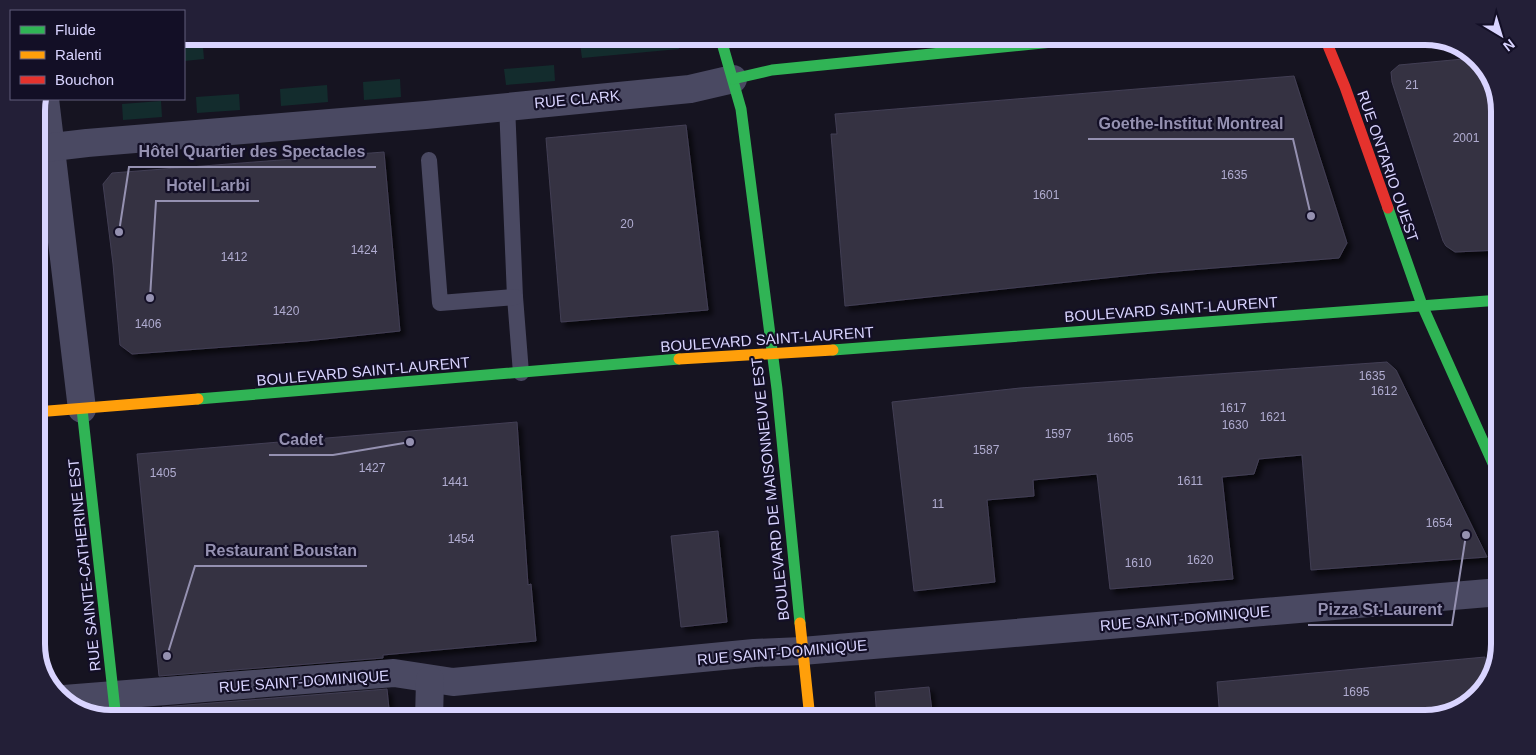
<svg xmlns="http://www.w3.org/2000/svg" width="1536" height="755" viewBox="0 0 1536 755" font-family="Helvetica,sans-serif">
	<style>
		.green { fill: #132c2d }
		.building { fill: #343243; stroke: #433f54; filter: url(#shadow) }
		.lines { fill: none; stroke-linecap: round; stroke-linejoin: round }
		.lane { stroke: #4a4962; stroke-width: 16 }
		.street { stroke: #4a4962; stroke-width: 28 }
		.fast { stroke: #30b455; stroke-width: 11 }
		.slow { stroke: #ff9f0a; stroke-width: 11 }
		.jam { stroke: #e5322d; stroke-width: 11 }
		.labels { text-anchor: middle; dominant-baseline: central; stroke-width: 4.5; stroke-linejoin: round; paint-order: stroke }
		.number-label { font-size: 12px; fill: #b0acd0 }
		.street-label { font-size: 15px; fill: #d9d4ff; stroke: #130f26 }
		.rim { fill: none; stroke: #d9d4ff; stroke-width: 6 }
		.leader { fill: none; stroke: #9591b1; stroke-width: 2 }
		.callout-dot { fill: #9591b1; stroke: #130f26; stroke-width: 2 }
		.callout-label { font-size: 16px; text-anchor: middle; font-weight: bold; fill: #9591b1; stroke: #130f26; stroke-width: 4.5; stroke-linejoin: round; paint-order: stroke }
	</style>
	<defs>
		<filter id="shadow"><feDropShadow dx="4.5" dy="4.5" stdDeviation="2.5" flood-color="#0009"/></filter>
	</defs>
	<rect width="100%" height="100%" fill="#161421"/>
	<g class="green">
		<path d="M 184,36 L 202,36 L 204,59 L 184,61 Z"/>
		<path d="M 579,36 L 677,36 L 679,49 L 582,58 Z"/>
		<path d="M 554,65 L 555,81 L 506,85 L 504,69 Z"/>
		<path d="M 400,79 L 401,97 L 364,100 L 363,82 Z"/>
		<path d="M 327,85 L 328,102 L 281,106 L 280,89 Z"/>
		<path d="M 239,94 L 240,110 L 197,113 L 196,97 Z"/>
		<path d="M 161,101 L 162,117 L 123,120 L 122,104 Z"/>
	</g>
	<g class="building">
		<path d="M 1474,58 L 1487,69 L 1500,107 L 1500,250 L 1455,252 L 1446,246 L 1443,241 L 1392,82 L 1391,72 L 1399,65 Z"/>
		<path d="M 1294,76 L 1347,243 L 1339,258 L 1152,273 L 845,306 L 831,134 L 837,134 L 835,114 Z"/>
		<path d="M 686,125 L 708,310 L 561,322 L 546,138 Z"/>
		<path d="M 384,152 L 400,331 L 306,341 L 132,354 L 120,345 L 113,264 L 103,184 L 112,173 Z"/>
		<path d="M 1387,362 L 1396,370 L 1487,557 L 1311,570 L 1302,455 L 1259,459 L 1254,474 L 1222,477 L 1233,579 L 1110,589 L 1097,474 L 1033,480 L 1034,496 L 987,500 L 995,582 L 914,591 L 892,402 L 1020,388 Z"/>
		<path d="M 517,422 L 528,585 L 531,584 L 536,641 L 383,655 L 383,658 L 159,676 L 137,454 Z"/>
		<path d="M 718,531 L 727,622 L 681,627 L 671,536 Z"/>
		<path d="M 1485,657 L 1487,682 L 1466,706 L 1454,710 L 1353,719 L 1220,719 L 1217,682 Z"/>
		<path d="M 929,687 L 933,719 L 877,719 L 875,692 Z"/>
		<path d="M 387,689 L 390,719 L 163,719 L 162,707 Z"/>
	</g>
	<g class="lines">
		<g class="lane">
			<path d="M 507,105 L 515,297 L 521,373"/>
			<path d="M 429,160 L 440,303 L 515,297"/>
		</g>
		<g class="street">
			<path d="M 45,99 L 82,409"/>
			<path d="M 36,149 L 87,143 L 426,115 L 690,89 L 733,79"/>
			<path d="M 64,699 L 394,673 L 453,682 L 754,653 L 802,651 L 1500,592"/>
			<path d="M 429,719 L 430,680"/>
		</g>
		<g class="fast">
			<path d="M 720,36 L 741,109 L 777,389 L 800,623"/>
			<path d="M 733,79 L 772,70 L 1112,36"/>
			<path d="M 1388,208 L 1422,305 L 1500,479"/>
			<path d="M 833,350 L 1500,300"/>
			<path d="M 198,399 L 679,359"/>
			<path d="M 82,409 L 116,719"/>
		</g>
		<g class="slow">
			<path d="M 679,359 L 833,350"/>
			<path d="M 36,412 L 198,399"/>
			<path d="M 800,623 L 810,719"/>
		</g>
		<path class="jam" d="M 1324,36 L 1345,87 L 1388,208"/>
	</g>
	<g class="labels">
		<g class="number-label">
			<text x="1412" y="85">21</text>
			<text x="1466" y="138">2001</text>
			<text x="1234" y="175">1635</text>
			<text x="1046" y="195">1601</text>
			<text x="627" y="224">20</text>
			<text x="364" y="250">1424</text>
			<text x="234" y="257">1412</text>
			<text x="286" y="311">1420</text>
			<text x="148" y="324">1406</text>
			<text x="1372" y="376">1635</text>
			<text x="1384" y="391">1612</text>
			<text x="1233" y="408">1617</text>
			<text x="1273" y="417">1621</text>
			<text x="1235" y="425">1630</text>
			<text x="1058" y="434">1597</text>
			<text x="1120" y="438">1605</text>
			<text x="986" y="450">1587</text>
			<text x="372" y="468">1427</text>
			<text x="163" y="473">1405</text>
			<text x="1190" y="481">1611</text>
			<text x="455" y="482">1441</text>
			<text x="938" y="504">11</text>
			<text x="1439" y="523">1654</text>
			<text x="461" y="539">1454</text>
			<text x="1200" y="560">1620</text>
			<text x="1138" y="563">1610</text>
			<text x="1356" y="692">1695</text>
		</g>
		<g class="street-label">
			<text transform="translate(577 99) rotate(-5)">RUE CLARK</text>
			<text transform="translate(1388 166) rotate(71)">RUE ONTARIO OUEST</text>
			<text transform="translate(1171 309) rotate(-4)">BOULEVARD SAINT-LAURENT</text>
			<text transform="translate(767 339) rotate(-4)">BOULEVARD SAINT-LAURENT</text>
			<text transform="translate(363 371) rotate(-5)">BOULEVARD SAINT-LAURENT</text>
			<text transform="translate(770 489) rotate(-96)">BOULEVARD DE MAISONNEUVE EST</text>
			<text transform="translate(84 565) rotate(-96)">RUE SAINTE-CATHERINE EST</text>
			<text transform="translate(1185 618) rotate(-5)">RUE SAINT-DOMINIQUE</text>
			<text transform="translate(782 652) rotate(-5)">RUE SAINT-DOMINIQUE</text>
			<text transform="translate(304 681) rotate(-4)">RUE SAINT-DOMINIQUE</text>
		</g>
	</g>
	<path d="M0 0H1536V755H0ZM111 45H1425A66 66 0 0 1 1491 111V644A66 66 0 0 1 1425 710H111A66 66 0 0 1 45 644V111A66 66 0 0 1 111 45Z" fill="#231f37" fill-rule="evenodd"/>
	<path class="rim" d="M111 45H1425A66 66 0 0 1 1491 111V644A66 66 0 0 1 1425 710H111A66 66 0 0 1 45 644V111A66 66 0 0 1 111 45Z"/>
	<path class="leader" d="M1311 216L1293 139H1088M119 232L129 167H376M150 298L156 201H259M410 442L333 455H269M167 656L195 566H367M1466 535L1452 625H1308"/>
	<g class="callout-dot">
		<circle cx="1311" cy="216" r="5"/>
		<circle cx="119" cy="232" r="5"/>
		<circle cx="150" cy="298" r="5"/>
		<circle cx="410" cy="442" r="5"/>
		<circle cx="167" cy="656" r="5"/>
		<circle cx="1466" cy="535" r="5"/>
	</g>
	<g class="callout-label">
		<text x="1191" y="129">Goethe-Institut Montreal</text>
		<text x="252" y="157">Hôtel Quartier des Spectacles</text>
		<text x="208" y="191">Hotel Larbi</text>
		<text x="301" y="445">Cadet</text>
		<text x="281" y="556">Restaurant Boustan</text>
		<text x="1380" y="615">Pizza St-Laurent</text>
	</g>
	<rect x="10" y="10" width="175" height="90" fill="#130f26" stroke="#625e7d"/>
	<rect x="20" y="26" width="25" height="8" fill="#30b455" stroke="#625e7d"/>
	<text x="55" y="35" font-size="15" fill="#d9d4ff">Fluide</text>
	<rect x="20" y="51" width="25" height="8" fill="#ff9f0a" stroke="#625e7d"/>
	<text x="55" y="60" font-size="15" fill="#d9d4ff">Ralenti</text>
	<rect x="20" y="76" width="25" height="8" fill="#e5322d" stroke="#625e7d"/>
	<text x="55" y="85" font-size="15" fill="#d9d4ff">Bouchon</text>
	<g transform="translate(1501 35) rotate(142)" stroke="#130f26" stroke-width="4" paint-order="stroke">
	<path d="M0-4L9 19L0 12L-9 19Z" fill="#d9d4ff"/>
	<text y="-8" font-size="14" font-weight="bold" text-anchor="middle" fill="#d9d4ff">N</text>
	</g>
</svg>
